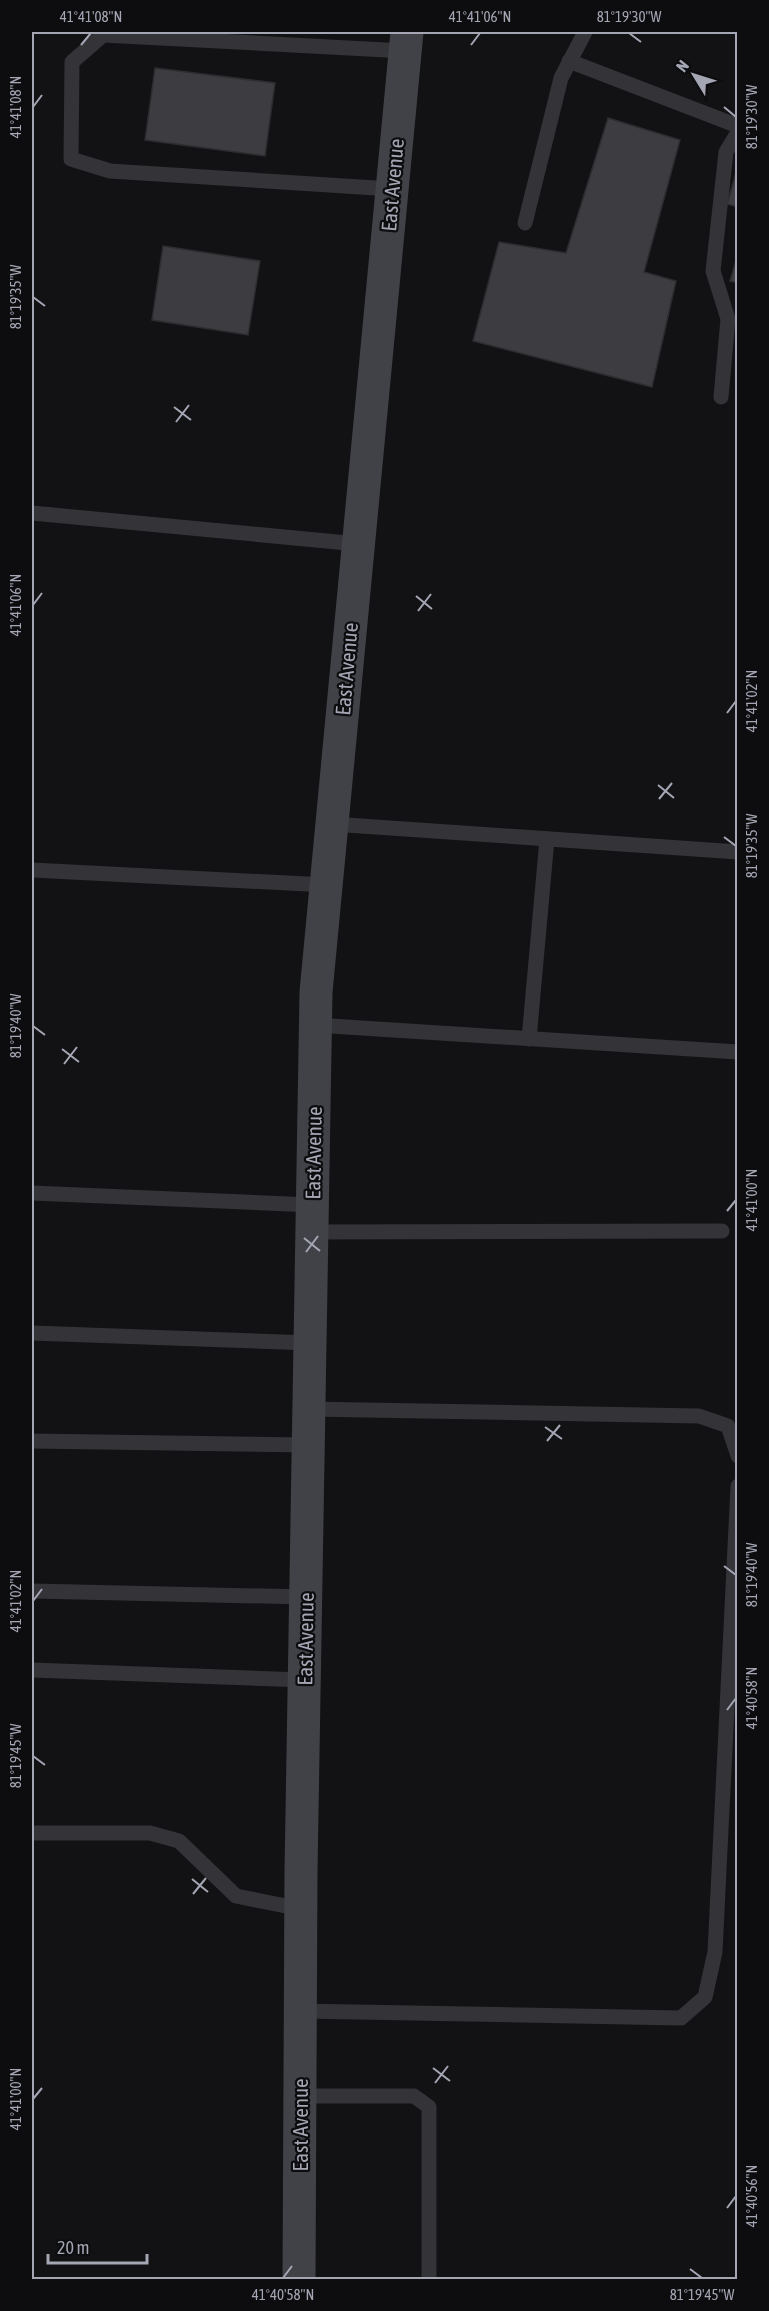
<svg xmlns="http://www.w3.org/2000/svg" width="769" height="2311" viewBox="0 0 769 2311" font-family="'Asap Condensed',sans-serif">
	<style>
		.building { fill: #3c3c41; stroke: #2d2c2f; stroke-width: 1.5 }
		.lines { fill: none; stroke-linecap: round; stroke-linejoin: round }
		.lane { stroke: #333338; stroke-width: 15 }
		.secondary { stroke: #414248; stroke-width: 33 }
		.ticks { fill: none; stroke: #a4a6b4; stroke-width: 2 }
		.labels { text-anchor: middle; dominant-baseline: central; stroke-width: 4.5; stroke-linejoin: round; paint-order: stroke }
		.street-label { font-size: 21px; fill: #a4a6b4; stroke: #0d0d0f }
		.neatline { fill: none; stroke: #a4a6b4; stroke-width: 2 }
		.ticks-label { font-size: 15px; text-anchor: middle; fill: #a4a6b4 }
	</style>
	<rect width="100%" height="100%" fill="#121214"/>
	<g class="building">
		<path d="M 155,68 L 275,83 L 265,156 L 145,140 Z"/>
		<path d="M 608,118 L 680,140 L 644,272 L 676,281 L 652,387 L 473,341 L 499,242 L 566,253 Z"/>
		<path d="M 738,166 L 738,207 L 727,204 Z"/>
		<path d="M 163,246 L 260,261 L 248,335 L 152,320 Z"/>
		<path d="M 738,254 L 738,283 L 730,281 Z"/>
	</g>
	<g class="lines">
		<g class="lane">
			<path d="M 569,61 L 738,126"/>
			<path d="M 392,189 L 110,171 L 71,159 L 72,62 L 103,35 L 405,51"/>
			<path d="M 525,223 L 561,78 L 585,32"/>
			<path d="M 721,397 L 728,319 L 713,271 L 726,152 L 738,132"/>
			<path d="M 32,513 L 358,544"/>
			<path d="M 332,824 L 738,852"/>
			<path d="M 32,870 L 326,885"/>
			<path d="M 315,1025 L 738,1052"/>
			<path d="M 529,1039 L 547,839"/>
			<path d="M 32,1193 L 312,1205"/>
			<path d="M 312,1232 L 722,1231"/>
			<path d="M 32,1333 L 310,1343"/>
			<path d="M 309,1409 L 699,1416 L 728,1426 L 738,1456"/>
			<path d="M 32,1441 L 308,1445"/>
			<path d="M 32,1591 L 306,1597"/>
			<path d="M 32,1670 L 304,1680"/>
			<path d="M 32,1833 L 150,1833 L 179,1841 L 236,1896 L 301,1909"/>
			<path d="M 300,2011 L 681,2018 L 705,1997 L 715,1952 L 738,1486"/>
			<path d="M 300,2096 L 414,2096 L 429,2107 L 429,2280"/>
		</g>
		<path class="secondary" d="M 299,2280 L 301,1871 L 316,992 L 407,32"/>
	</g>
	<path class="ticks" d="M 629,33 L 641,42M 81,45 L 91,33M 471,45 L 480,33M 33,107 L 42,95M 724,107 L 736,117M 33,297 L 45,306M 174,407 L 191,420M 176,422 L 189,405M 416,596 L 432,609M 33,605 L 42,593M 418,611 L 431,594M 727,713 L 736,701M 658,785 L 674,798M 659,799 L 672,783M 724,837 L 736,846M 33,1026 L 45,1035M 62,1049 L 79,1062M 64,1064 L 77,1047M 727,1211 L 736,1200M 304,1238 L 320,1251M 306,1252 L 318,1236M 545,1427 L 562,1439M 547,1441 L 560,1425M 724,1566 L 736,1575M 33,1601 L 42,1589M 727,1710 L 736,1698M 33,1756 L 45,1765M 192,1879 L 208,1892M 193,1894 L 206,1878M 433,2068 L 450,2081M 435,2083 L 448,2066M 33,2099 L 42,2088M 727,2208 L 736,2196M 690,2269 L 702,2278M 283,2278 L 292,2266"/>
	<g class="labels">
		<g class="street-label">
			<text transform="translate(392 185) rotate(-85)">East Avenue</text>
			<text transform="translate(346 669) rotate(-85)">East Avenue</text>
			<text transform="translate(313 1153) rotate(-89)">East Avenue</text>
			<text transform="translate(305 1639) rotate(-89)">East Avenue</text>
			<text transform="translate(300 2125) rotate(-90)">East Avenue</text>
		</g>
	</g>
	<rect width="769" height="2311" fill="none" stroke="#0d0d0f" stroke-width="66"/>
	<g transform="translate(694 75) rotate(308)" stroke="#0d0d0f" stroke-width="4.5" paint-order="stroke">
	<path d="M0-4.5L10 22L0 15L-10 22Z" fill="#a4a6b4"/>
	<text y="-9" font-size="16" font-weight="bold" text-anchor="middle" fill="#a4a6b4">N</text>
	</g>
	<path d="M48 2254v9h99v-9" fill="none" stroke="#a4a6b4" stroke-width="3"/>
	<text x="57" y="2254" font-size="18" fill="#a4a6b4" stroke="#0d0d0f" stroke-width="4.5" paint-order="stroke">20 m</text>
	<rect x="33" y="33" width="703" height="2245" class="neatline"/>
	<g class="ticks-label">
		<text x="91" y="22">41°41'08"N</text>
		<text x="480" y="22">41°41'06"N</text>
		<text x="629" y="22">81°19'30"W</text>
		<text transform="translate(16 107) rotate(-90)" y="5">41°41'08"N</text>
		<text transform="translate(752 117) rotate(-90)" y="5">81°19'30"W</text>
		<text transform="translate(16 297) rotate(-90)" y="5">81°19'35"W</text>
		<text transform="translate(16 605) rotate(-90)" y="5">41°41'06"N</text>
		<text transform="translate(752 701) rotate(-90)" y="5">41°41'02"N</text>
		<text transform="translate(752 846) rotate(-90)" y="5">81°19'35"W</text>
		<text transform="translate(16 1026) rotate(-90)" y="5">81°19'40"W</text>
		<text transform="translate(752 1200) rotate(-90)" y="5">41°41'00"N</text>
		<text transform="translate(752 1575) rotate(-90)" y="5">81°19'40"W</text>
		<text transform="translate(16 1601) rotate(-90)" y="5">41°41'02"N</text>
		<text transform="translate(752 1698) rotate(-90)" y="5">41°40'58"N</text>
		<text transform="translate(16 1756) rotate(-90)" y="5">81°19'45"W</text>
		<text transform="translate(16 2099) rotate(-90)" y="5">41°41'00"N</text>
		<text transform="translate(752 2196) rotate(-90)" y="5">41°40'56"N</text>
		<text x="283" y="2300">41°40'58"N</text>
		<text x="702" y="2300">81°19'45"W</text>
	</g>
</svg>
